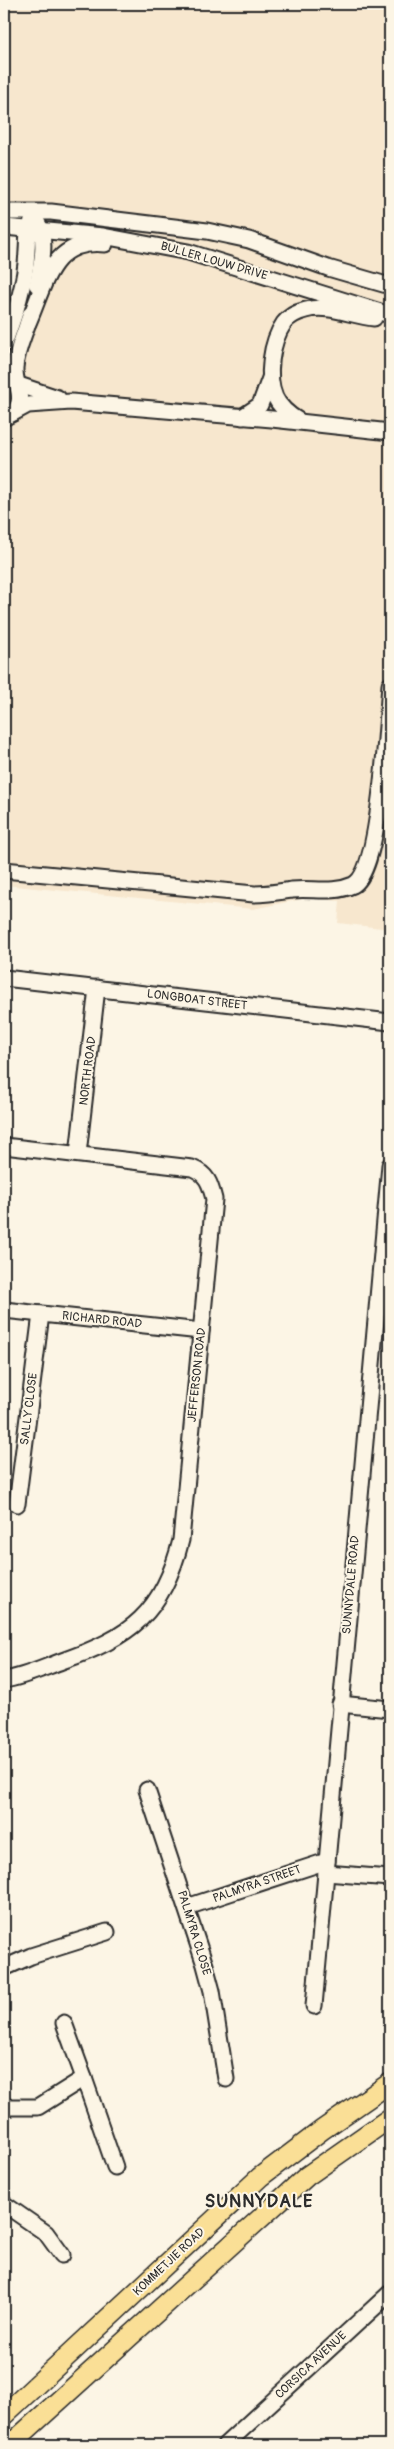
<svg xmlns="http://www.w3.org/2000/svg" width="394" height="2449" viewBox="0 0 394 2449" font-family="Pangolin,sans-serif">
	<style>
		.built { fill: #f7e7ce }
		.lines { fill: none; stroke-linecap: round; stroke-linejoin: round }
		.minor-casing { stroke: #2b2b2b; stroke-width: 19 }
		.major-casing { stroke: #2b2b2b; stroke-width: 22 }
		.minor { stroke: #fcf5e5; stroke-width: 15 }
		.major { stroke: #fadf96; stroke-width: 19 }
		.labels { text-anchor: middle; dominant-baseline: central; stroke-width: 4; stroke-linejoin: round; paint-order: stroke }
		.street-label { font-size: 12px; fill: #2b2b2b; stroke: #fcf5e5 }
		.district-label { font-size: 18px; font-weight: bold; letter-spacing: 1px; fill: #2b2b2b; stroke: #fcf5e5 }
	</style>
	<rect width="100%" height="100%" fill="#fcf5e5"/>
	<filter id="ink" filterUnits="userSpaceOnUse"><feTurbulence type="fractalNoise" baseFrequency=".02" numOctaves="2"/><feDisplacementMap in="SourceGraphic" scale="10" xChannelSelector="R" yChannelSelector="G"/><feConvolveMatrix kernelMatrix="1 2 1 2 8 2 1 2 1" color-interpolation-filters="sRGB"/></filter>
	<g filter="url(#ink)">
		<path class="built" d="M 4,4 L 390,4 L 390,929 L 338,923 L 340,901 L 307,898 L 253,909 L 4,885 L 4,344 L 28,230 L 4,227 Z"/>
		<g class="lines">
			<g class="minor-casing">
				<g id="minor">
					<path d="M 4,212 L 51,212 L 207,231 L 249,240 L 328,268 L 390,286"/>
					<path d="M 4,227 L 103,236 L 188,252 L 390,315"/>
					<path d="M 37,285 C 41,267 48,238 37,222"/>
					<path d="M 28,323 C 45,285 51,238 105,244"/>
					<path d="M 4,344 C 15,314 26,283 27,250 C 28,240 26,229 33,221"/>
					<path d="M 19,385 L 58,398"/>
					<path d="M 13,413 C 27,398 14,385 15,368 C 16,350 26,332 30,315"/>
					<path d="M 242,417 L 260,405 L 270,378"/>
					<path d="M 4,418 L 28,405 L 71,402 L 272,419 L 390,432"/>
					<path d="M 299,421 C 289,415 280,408 275,397 C 266,377 271,342 284,323 C 289,316 298,312 306,310 C 328,304 352,316 374,318"/>
					<path d="M 4,870 L 254,894 C 267,894 279,892 292,890 C 313,888 333,894 353,885 C 381,871 387,719 390,685"/>
					<path d="M 4,978 L 390,1022"/>
					<path d="M 4,1146 L 192,1168 C 207,1174 210,1183 214,1199 L 181,1540 C 163,1613 131,1637 62,1661 C 43,1668 24,1677 4,1680"/>
					<path d="M 78,1154 L 97,988"/>
					<path d="M 4,1310 L 201,1331"/>
					<path d="M 17,1504 L 41,1314"/>
					<path d="M 340,1704 L 390,1709"/>
					<path d="M 147,1790 L 205,1965 L 212,1991 L 226,2079"/>
					<path d="M 326,1873 L 390,1878"/>
					<path d="M 187,1907 L 327,1861"/>
					<path d="M 4,1968 L 31,1956 L 107,1932"/>
					<path d="M 314,2006 L 390,1165"/>
					<path d="M 84,2078 L 115,2167"/>
					<path d="M 4,2107 L 38,2107 L 84,2078 L 64,2023"/>
					<path d="M 4,2204 L 46,2233 L 62,2255"/>
					<path d="M 225,2445 L 390,2293"/>
				</g>
			</g>
			<g class="major-casing">
				<g id="major">
					<path d="M 4,2415 L 260,2177 L 322,2130 L 390,2083"/>
					<path d="M 10,2445 L 307,2176 L 390,2118"/>
				</g>
			</g>
			<use href="#minor" class="minor"/>
			<use href="#major" class="major"/>
		</g>
	</g>
	<g class="labels">
		<g class="street-label">
			<text transform="translate(214 261) rotate(16)">BULLER LOUW DRIVE</text>
			<text transform="translate(197 1000) rotate(7)">LONGBOAT STREET</text>
			<text transform="translate(88 1071) rotate(-83)">NORTH ROAD</text>
			<text transform="translate(102 1320) rotate(6)">RICHARD ROAD</text>
			<text transform="translate(197 1375) rotate(-84)">JEFFERSON ROAD</text>
			<text transform="translate(29 1409) rotate(-83)">SALLY CLOSE</text>
			<text transform="translate(351 1585) rotate(-85)">SUNNYDALE ROAD</text>
			<text transform="translate(257 1884) rotate(-19)">PALMYRA STREET</text>
			<text transform="translate(194 1933) rotate(73)">PALMYRA CLOSE</text>
			<text transform="translate(169 2262) rotate(-43)">KOMMETJIE ROAD</text>
			<text transform="translate(311 2365) rotate(-43)">CORSICA AVENUE</text>
		</g>
		<g class="district-label">
			<text x="259" y="2201">SUNNYDALE</text>
		</g>
	</g>
	<rect width="394" height="2449" fill="none" stroke="#fcf5e5" stroke-width="20"/>
	<rect x="10" y="10" width="374" height="2429" fill="none" stroke="#2b2b2b" stroke-width="2" filter="url(#ink)"/>
</svg>
